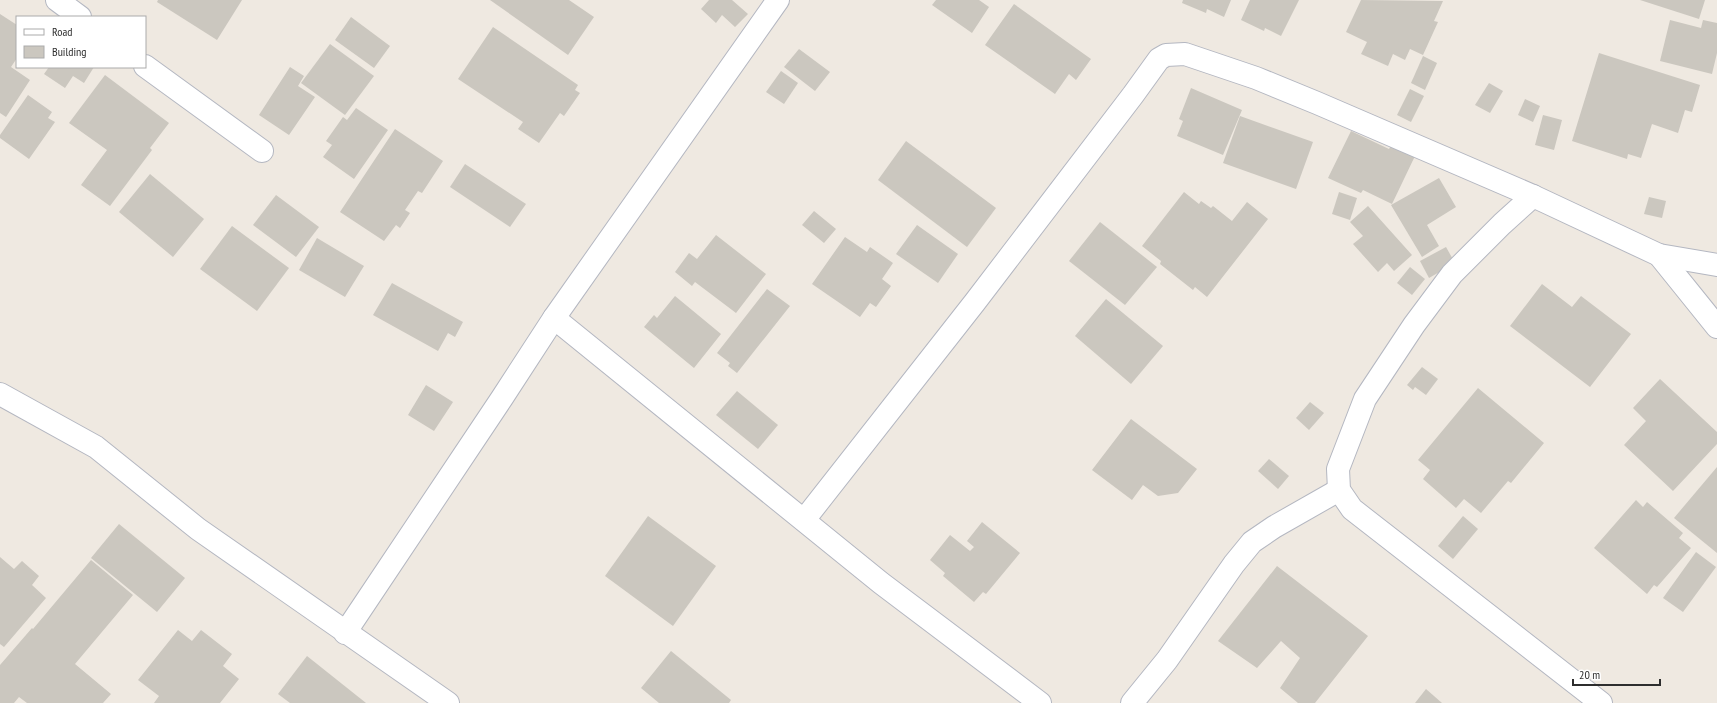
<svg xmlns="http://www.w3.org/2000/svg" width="1717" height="703" viewBox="0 0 1717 703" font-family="'PT Sans Narrow',sans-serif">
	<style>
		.building { fill: #cbc7bf }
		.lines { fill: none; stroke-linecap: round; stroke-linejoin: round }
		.minor-casing { stroke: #b4b7c1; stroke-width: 24 }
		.minor { stroke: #fff; stroke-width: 22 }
	</style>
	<rect width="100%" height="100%" fill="#efe9e1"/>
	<g class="building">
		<path d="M 158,0 L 242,0 L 217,40 L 157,2 Z"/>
		<path d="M 490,0 L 569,0 L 594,17 L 568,55 Z"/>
		<path d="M 709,0 L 732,0 L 748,14 L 735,27 L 722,15 L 716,23 L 701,9 Z"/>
		<path d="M 936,0 L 979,0 L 989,7 L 972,33 L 932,5 Z"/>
		<path d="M 1183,0 L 1231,0 L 1224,17 L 1207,9 L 1206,13 L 1182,3 Z"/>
		<path d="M 1250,0 L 1299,0 L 1281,36 L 1265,28 L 1264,31 L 1241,20 Z"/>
		<path d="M 1361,0 L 1443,1 L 1434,21 L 1438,22 L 1423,55 L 1410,49 L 1405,60 L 1393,54 L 1388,66 L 1361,54 L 1367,42 L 1346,32 Z"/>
		<path d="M 1640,0 L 1705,0 L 1699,19 Z"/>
		<path d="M 1014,4 L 1091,59 L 1076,80 L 1069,74 L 1055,94 L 985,45 Z"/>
		<path d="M 0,14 L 17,25 L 17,58 L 11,67 L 30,80 L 6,117 L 0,113 Z"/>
		<path d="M 351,17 L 390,46 L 374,68 L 335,40 Z"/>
		<path d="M 1670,20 L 1701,28 L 1703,20 L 1717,23 L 1717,53 L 1712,74 L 1660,61 Z"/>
		<path d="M 493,27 L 578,85 L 575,90 L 580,93 L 564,116 L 560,113 L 539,143 L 518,129 L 523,122 L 458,79 Z"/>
		<path d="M 330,44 L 374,76 L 345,115 L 301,83 Z"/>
		<path d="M 799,49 L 830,72 L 815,91 L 784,67 Z"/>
		<path d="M 1599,53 L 1700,85 L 1692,112 L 1685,110 L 1678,133 L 1652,124 L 1641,158 L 1628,154 L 1627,159 L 1572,141 Z"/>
		<path d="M 1423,56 L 1437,63 L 1425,90 L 1411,83 Z"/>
		<path d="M 49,67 L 94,67 L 84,83 L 73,76 L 65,88 L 44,74 Z"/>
		<path d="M 290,67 L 304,76 L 298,86 L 315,97 L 289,135 L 259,115 Z"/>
		<path d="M 781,71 L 798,83 L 784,104 L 766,92 Z"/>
		<path d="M 105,75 L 169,123 L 150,148 L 152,150 L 110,206 L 81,185 L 107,150 L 69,123 Z"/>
		<path d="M 1489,83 L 1503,91 L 1490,113 L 1475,105 Z"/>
		<path d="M 1191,88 L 1242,110 L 1223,155 L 1177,136 L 1183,121 L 1179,119 Z"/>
		<path d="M 1410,89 L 1424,96 L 1411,122 L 1397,115 Z"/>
		<path d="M 28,95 L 52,112 L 48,118 L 55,122 L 29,159 L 0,138 L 0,135 Z"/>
		<path d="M 1525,99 L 1540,106 L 1533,122 L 1518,115 Z"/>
		<path d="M 356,108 L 388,130 L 354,179 L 323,157 L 332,145 L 326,141 L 343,117 L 347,120 Z"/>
		<path d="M 1543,115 L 1562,120 L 1554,150 L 1535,145 Z"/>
		<path d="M 1240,116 L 1313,142 L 1296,189 L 1223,163 Z"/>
		<path d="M 395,129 L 443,161 L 422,193 L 418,191 L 405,210 L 410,213 L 400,228 L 396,225 L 384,241 L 340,212 Z"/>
		<path d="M 1351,131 L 1389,149 L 1392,144 L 1415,156 L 1392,204 L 1363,190 L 1361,193 L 1328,178 Z"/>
		<path d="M 906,141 L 996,208 L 967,247 L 878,180 Z"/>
		<path d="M 465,164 L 526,204 L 510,227 L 450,187 Z"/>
		<path d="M 150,174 L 204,219 L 173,257 L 119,212 Z"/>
		<path d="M 1439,178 L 1456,207 L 1427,225 L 1439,246 L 1422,257 L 1391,205 Z"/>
		<path d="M 1184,192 L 1199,204 L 1201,201 L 1211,208 L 1213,206 L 1232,221 L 1247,202 L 1268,219 L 1207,297 L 1195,287 L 1193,290 L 1160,264 L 1161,261 L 1142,246 Z"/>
		<path d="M 1339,192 L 1357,198 L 1350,220 L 1332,214 Z"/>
		<path d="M 276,195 L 319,227 L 296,257 L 253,225 Z"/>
		<path d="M 1649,197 L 1666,201 L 1662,218 L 1644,214 Z"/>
		<path d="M 1368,206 L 1412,255 L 1394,271 L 1387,263 L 1378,272 L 1353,244 L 1363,236 L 1350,222 Z"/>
		<path d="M 814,211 L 836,229 L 824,243 L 802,225 Z"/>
		<path d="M 1100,222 L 1157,267 L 1125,305 L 1069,261 Z"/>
		<path d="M 917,225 L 958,254 L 938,283 L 896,254 Z"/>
		<path d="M 232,226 L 289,268 L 257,311 L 200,269 Z"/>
		<path d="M 716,235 L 766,274 L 736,313 L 695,282 L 692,286 L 675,272 L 689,253 L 697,259 Z"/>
		<path d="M 845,237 L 867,252 L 870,247 L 893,263 L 882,279 L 891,286 L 876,307 L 870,303 L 860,317 L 812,284 Z"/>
		<path d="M 317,238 L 364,266 L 345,297 L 299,270 Z"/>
		<path d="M 1446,247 L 1455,263 L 1429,278 L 1420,261 Z"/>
		<path d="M 1410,267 L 1425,279 L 1412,295 L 1397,283 Z"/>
		<path d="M 392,283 L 463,322 L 455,337 L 448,333 L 438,351 L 373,315 Z"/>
		<path d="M 1542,284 L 1572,307 L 1581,296 L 1631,334 L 1590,387 L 1510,326 Z"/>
		<path d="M 767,289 L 790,306 L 737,373 L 728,366 L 730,363 L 717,353 Z"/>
		<path d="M 675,296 L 721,334 L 694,368 L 644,327 L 654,315 L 657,318 Z"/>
		<path d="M 1106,299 L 1163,346 L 1131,384 L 1075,336 Z"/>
		<path d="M 1422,367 L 1438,379 L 1426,395 L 1415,387 L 1413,390 L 1407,385 Z"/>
		<path d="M 1660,379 L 1717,432 L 1717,444 L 1673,491 L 1624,445 L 1646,421 L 1633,408 Z"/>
		<path d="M 426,385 L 453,402 L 434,431 L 408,415 Z"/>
		<path d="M 1478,388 L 1544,443 L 1511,483 L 1508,481 L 1481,513 L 1464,499 L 1456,508 L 1423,479 L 1430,470 L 1418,460 Z"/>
		<path d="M 737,391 L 778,425 L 758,449 L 716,415 Z"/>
		<path d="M 1310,402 L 1324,413 L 1309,430 L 1296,418 Z"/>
		<path d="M 1131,419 L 1197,469 L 1178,493 L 1158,496 L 1143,485 L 1132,500 L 1092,470 Z"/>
		<path d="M 1269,459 L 1289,476 L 1278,489 L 1258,471 Z"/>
		<path d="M 1717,467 L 1717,553 L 1674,518 Z"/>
		<path d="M 1636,500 L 1643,507 L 1647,502 L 1683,533 L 1679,538 L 1691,548 L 1657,587 L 1654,585 L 1647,594 L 1594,548 Z"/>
		<path d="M 648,516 L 716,566 L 673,626 L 605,576 Z"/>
		<path d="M 1463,516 L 1478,529 L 1453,559 L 1438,546 Z"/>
		<path d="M 982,522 L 1020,553 L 986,594 L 983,592 L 974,602 L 943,576 L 945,573 L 930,560 L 950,535 L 970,551 L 974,547 L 967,541 Z"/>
		<path d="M 119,524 L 185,578 L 157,612 L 91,558 Z"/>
		<path d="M 1696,552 L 1716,567 L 1683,612 L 1663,598 Z"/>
		<path d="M 0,557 L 14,569 L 22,561 L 39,576 L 32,585 L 46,598 L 4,647 L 0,644 Z"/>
		<path d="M 91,560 L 133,595 L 75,664 L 111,694 L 103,703 L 27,703 L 19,697 L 14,703 L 0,703 L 0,665 L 32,628 L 33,629 Z"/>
		<path d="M 1277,566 L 1368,636 L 1315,703 L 1298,703 L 1280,688 L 1300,658 L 1281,641 L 1257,668 L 1218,641 Z"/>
		<path d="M 178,630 L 192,641 L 201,630 L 232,654 L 223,666 L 239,679 L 220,703 L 154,703 L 159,696 L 138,680 Z"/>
		<path d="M 671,651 L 731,700 L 729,703 L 659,703 L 641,688 Z"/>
		<path d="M 307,656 L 366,703 L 290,703 L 278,694 Z"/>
		<path d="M 1426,689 L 1442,703 L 1415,703 Z"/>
	</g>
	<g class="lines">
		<g class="minor-casing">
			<g id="minor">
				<path d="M 57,0 L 80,17"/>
				<path d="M 145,66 L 262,151"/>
				<path d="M 1533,196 L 1502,224 L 1452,274 L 1414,325 L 1365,399 L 1338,469 L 1339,490 L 1352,509 L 1601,703"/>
				<path d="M 1659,255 L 1717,327"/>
				<path d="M 554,318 L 881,583 L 1040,703"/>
				<path d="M 0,394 L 96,447 L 198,529 L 448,703"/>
				<path d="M 804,520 L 975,302 L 1133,95 L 1159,59 L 1166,55 L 1185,54 L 1256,78 L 1317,103 L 1533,196 L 1659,255 L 1717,265"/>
				<path d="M 345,633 L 502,398 L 554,318 L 778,0"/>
				<path d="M 1132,703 L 1167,660 L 1234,564 L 1252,542 L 1274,527 L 1339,490"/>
			</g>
		</g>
		<use href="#minor" class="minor"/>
	</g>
	<rect x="16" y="16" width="130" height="52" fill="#ffffff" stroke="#ababab"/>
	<rect x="24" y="29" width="20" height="6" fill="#ffffff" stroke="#ababab"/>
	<text x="52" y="36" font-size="12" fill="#2e2e2e">Road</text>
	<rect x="24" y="46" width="20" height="12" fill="#cbc7bf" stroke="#ababab"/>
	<text x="52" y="56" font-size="12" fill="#2e2e2e">Building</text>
	<path d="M1573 679v6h87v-6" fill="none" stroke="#2e2e2e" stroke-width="2"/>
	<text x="1579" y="679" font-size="12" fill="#2e2e2e" stroke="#ffffff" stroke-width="3" paint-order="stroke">20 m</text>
</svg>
